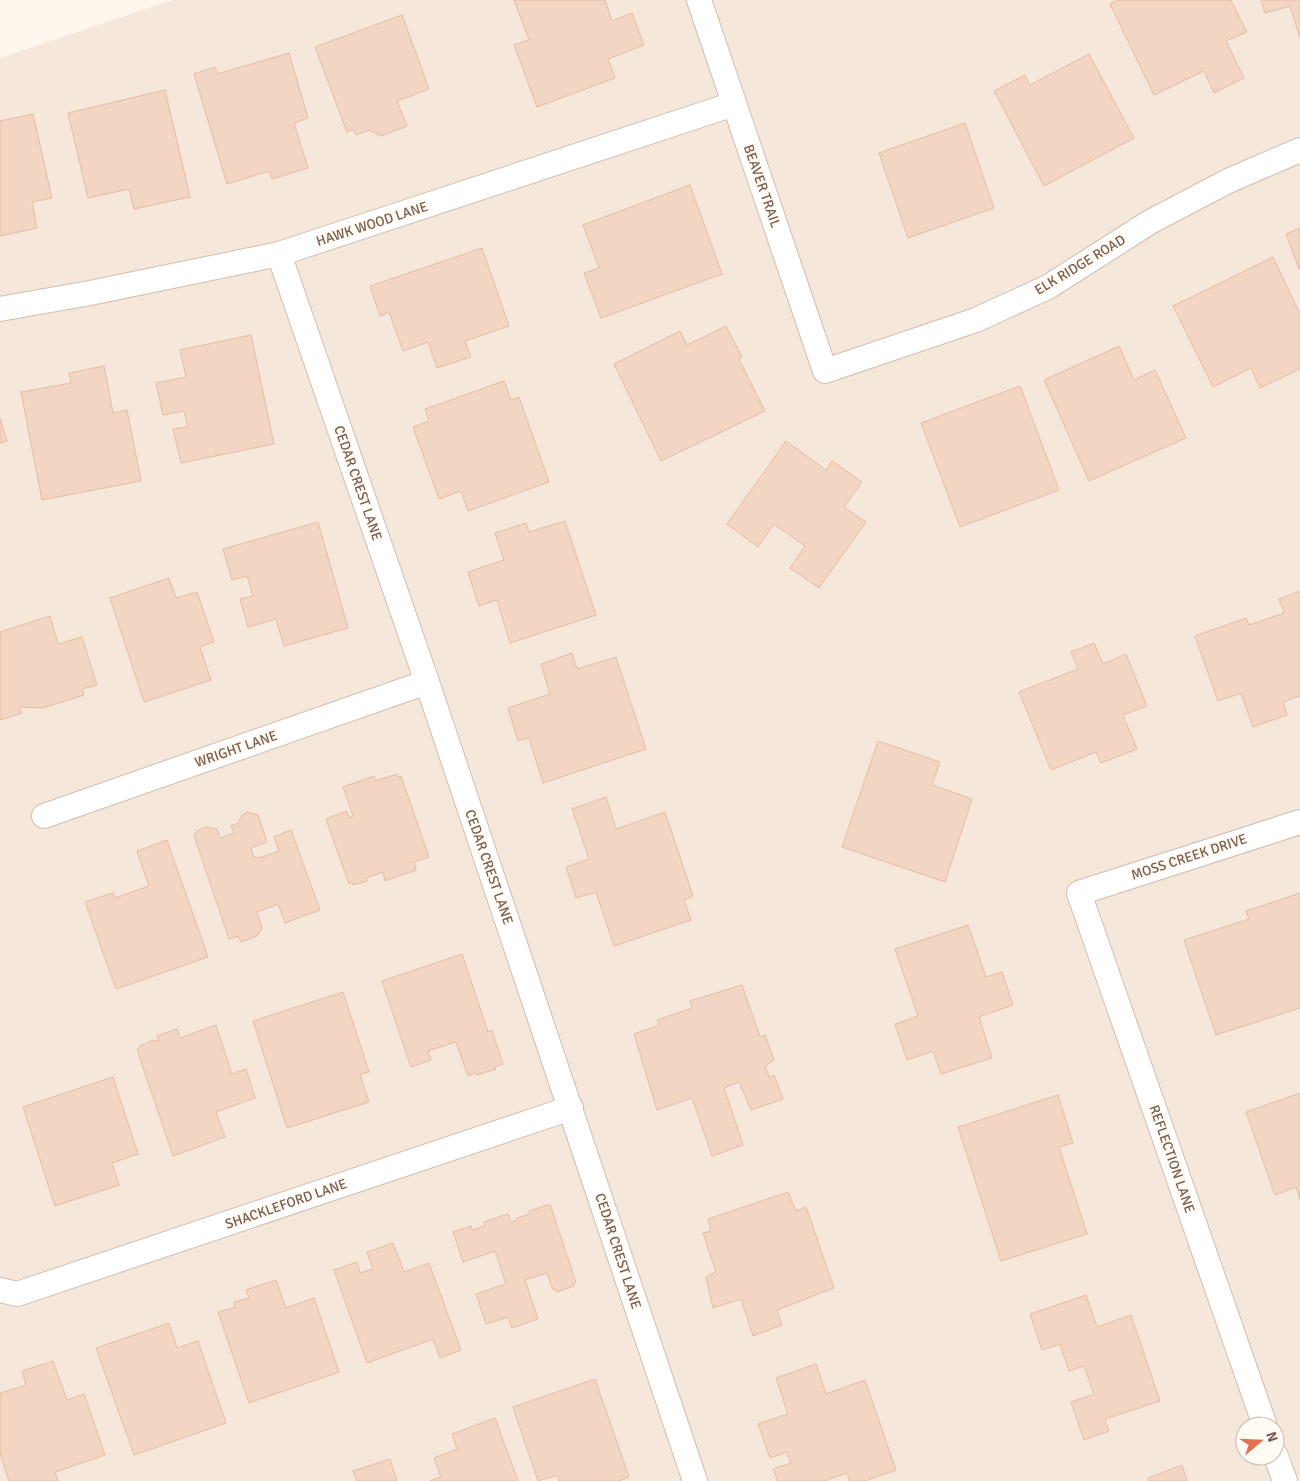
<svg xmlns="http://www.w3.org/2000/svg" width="1300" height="1481" viewBox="0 0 1300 1481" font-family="Signika,sans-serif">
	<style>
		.residential { fill: #f5e8da; fill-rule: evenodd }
		.building { fill: #f3d5c3; stroke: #e6bba3 }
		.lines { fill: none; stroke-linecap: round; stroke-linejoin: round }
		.street-casing { stroke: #d1beb0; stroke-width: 26 }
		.street { stroke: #fff; stroke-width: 24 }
		.labels { text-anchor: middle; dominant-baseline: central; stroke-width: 4.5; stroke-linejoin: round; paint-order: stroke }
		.street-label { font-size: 14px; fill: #7a5c4d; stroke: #fffaf3 }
	</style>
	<rect width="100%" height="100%" fill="#fdf6ec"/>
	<path class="residential" d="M 173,0 L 1300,0 L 1300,1481 L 0,1481 L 0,58 ZM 1245,1426 L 1275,1426 L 1275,1456 L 1245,1456 Z"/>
	<g class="building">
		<path d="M 514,0 L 605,0 L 612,21 L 632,13 L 644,45 L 608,59 L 615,78 L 537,107 L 514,45 L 529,40 Z"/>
		<path d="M 1118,0 L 1231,0 L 1247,32 L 1226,41 L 1244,78 L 1214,93 L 1204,71 L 1154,95 L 1110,4 Z"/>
		<path d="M 1261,0 L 1300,0 L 1300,38 L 1290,6 L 1265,13 Z"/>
		<path d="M 402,15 L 429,89 L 397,101 L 407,126 L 381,136 L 369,130 L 356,135 L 353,129 L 347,132 L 315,47 Z"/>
		<path d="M 289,53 L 308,118 L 294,123 L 308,168 L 272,179 L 269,171 L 227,184 L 194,74 L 215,67 L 217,74 Z"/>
		<path d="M 1089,54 L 1134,138 L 1044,186 L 994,91 L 1025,75 L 1030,85 Z"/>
		<path d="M 165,90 L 190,197 L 134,209 L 129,189 L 88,198 L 68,113 Z"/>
		<path d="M 33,114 L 52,198 L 32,202 L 37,228 L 0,236 L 0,121 Z"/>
		<path d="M 965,123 L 994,208 L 908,238 L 879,153 Z"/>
		<path d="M 690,185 L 722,274 L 601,318 L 584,273 L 599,268 L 583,225 Z"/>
		<path d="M 1300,228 L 1300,269 L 1299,269 L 1286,234 Z"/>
		<path d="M 482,248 L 509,326 L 465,341 L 471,357 L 437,368 L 428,342 L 403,351 L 389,312 L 380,316 L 370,286 Z"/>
		<path d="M 1273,257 L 1300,314 L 1300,369 L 1260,388 L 1251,368 L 1213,387 L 1173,306 Z"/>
		<path d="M 726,326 L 742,357 L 739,359 L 765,411 L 661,461 L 614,364 L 680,331 L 687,345 Z"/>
		<path d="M 251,335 L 274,444 L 181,463 L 173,429 L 188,427 L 184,411 L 163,415 L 156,383 L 186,377 L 180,350 Z"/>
		<path d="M 1119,346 L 1134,380 L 1155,370 L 1186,438 L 1089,481 L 1044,380 Z"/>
		<path d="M 104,366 L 113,413 L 127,410 L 141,481 L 42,500 L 21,392 L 71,383 L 69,373 Z"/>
		<path d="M 504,381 L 511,400 L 519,397 L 549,482 L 468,511 L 461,491 L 439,499 L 413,427 L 429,421 L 425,409 Z"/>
		<path d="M 1020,386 L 1059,490 L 960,527 L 921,423 Z"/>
		<path d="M 0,418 L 7,441 L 0,443 Z"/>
		<path d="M 786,441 L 826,470 L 832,461 L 862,482 L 844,507 L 866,522 L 819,588 L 790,568 L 805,546 L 774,524 L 758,547 L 727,524 Z"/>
		<path d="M 565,521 L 596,615 L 510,643 L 497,600 L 479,606 L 468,572 L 504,560 L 495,533 L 526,523 L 529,532 Z"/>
		<path d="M 318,522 L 348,628 L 284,646 L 276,619 L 248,627 L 240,599 L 253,596 L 247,576 L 232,580 L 223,549 Z"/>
		<path d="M 169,578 L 176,598 L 197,592 L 214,642 L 200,647 L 211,680 L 144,702 L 110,598 Z"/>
		<path d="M 1300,591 L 1300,696 L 1283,702 L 1287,715 L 1253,727 L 1241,693 L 1218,701 L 1195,636 L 1246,618 L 1249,625 L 1284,613 L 1279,599 Z"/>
		<path d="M 50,616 L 58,644 L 82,637 L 97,685 L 82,689 L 84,695 L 43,708 L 19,707 L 22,713 L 0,720 L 0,632 Z"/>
		<path d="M 1094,643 L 1103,664 L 1126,654 L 1147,706 L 1123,715 L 1137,749 L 1101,763 L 1096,752 L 1051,770 L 1019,692 L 1078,669 L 1071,652 Z"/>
		<path d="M 572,653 L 577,669 L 616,657 L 646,749 L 543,783 L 529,738 L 518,741 L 508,708 L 550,694 L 541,664 Z"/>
		<path d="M 878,741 L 940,762 L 932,785 L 972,799 L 945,882 L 842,847 Z"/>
		<path d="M 397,774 L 398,777 L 401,776 L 429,857 L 414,862 L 416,870 L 385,881 L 383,872 L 366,878 L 367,881 L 353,885 L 352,882 L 349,884 L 326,819 L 347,811 L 349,818 L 353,816 L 343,787 L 374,776 L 375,781 Z"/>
		<path d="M 606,797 L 616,829 L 665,812 L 693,896 L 684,900 L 691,920 L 614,946 L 596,892 L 576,898 L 566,867 L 589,859 L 572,809 Z"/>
		<path d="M 248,812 L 258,815 L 267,842 L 251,848 L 253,856 L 259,858 L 279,851 L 274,837 L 291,830 L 320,910 L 285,923 L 278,904 L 257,912 L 262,928 L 257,936 L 241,942 L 238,936 L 229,939 L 194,836 L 197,831 L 205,827 L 217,829 L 220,838 L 234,833 L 231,826 L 238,823 L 242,815 Z"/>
		<path d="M 167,840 L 208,957 L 116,989 L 85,902 L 113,893 L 115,898 L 149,886 L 137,851 Z"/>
		<path d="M 1300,893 L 1300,1008 L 1216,1035 L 1184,940 L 1249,919 L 1246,911 Z"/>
		<path d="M 968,925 L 986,977 L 1002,972 L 1013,1005 L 979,1017 L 992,1058 L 941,1074 L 933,1051 L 907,1060 L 895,1024 L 918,1016 L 895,949 Z"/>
		<path d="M 462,954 L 488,1032 L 492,1030 L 503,1064 L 495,1067 L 496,1069 L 477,1075 L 476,1073 L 468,1076 L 456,1042 L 428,1051 L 431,1060 L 411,1067 L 382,981 Z"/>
		<path d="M 742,985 L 760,1037 L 765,1035 L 774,1060 L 765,1066 L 770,1078 L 774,1075 L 783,1099 L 751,1110 L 739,1082 L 724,1088 L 743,1145 L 712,1156 L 692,1098 L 657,1110 L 634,1034 L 660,1025 L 657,1020 L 692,1008 L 690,1001 Z"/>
		<path d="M 343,992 L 369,1072 L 360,1074 L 369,1102 L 287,1128 L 253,1021 Z"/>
		<path d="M 216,1025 L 232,1074 L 246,1069 L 255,1098 L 216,1112 L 225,1137 L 173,1156 L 137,1050 L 140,1046 L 153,1040 L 159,1042 L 157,1036 L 177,1029 L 180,1038 Z"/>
		<path d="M 113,1077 L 138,1154 L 112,1163 L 119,1185 L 55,1206 L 23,1107 Z"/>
		<path d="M 1300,1093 L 1300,1200 L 1296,1187 L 1275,1195 L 1246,1112 Z"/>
		<path d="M 1058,1095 L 1073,1143 L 1059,1147 L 1087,1234 L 1001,1261 L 958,1127 Z"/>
		<path d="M 788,1192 L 796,1211 L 806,1207 L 834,1288 L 777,1310 L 782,1325 L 753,1336 L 741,1299 L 713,1308 L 706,1277 L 716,1272 L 703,1233 L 711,1231 L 708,1219 Z"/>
		<path d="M 550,1204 L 576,1282 L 573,1284 L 574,1286 L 557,1292 L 556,1289 L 553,1290 L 547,1273 L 525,1280 L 538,1319 L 512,1328 L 508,1317 L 486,1324 L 476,1294 L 506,1284 L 495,1251 L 463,1262 L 453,1232 L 471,1226 L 472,1230 L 485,1226 L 484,1222 L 508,1214 L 511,1222 L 518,1220 L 517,1218 L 530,1214 L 529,1211 Z"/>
		<path d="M 393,1243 L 404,1272 L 429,1263 L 461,1350 L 440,1358 L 433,1339 L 367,1363 L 334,1270 L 357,1262 L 360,1273 L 373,1269 L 367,1252 Z"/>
		<path d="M 276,1280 L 286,1308 L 314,1298 L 339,1372 L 249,1403 L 218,1312 L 235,1307 L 234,1302 L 249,1298 L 246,1290 Z"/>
		<path d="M 1086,1295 L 1097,1327 L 1131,1315 L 1160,1401 L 1105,1419 L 1109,1431 L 1084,1440 L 1071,1402 L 1094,1394 L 1084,1366 L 1069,1371 L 1060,1344 L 1042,1350 L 1030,1314 Z"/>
		<path d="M 169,1323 L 177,1348 L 198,1341 L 226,1423 L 134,1455 L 96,1348 Z"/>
		<path d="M 53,1361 L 67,1400 L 84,1394 L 105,1455 L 55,1472 L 58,1481 L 9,1481 L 0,1454 L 0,1393 L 26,1385 L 22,1371 Z"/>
		<path d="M 816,1364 L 826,1394 L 865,1380 L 896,1470 L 865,1481 L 850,1481 L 847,1473 L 824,1481 L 778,1481 L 773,1469 L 791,1463 L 787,1452 L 770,1458 L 758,1424 L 788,1414 L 776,1378 Z"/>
		<path d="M 595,1379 L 629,1477 L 619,1481 L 559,1481 L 557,1475 L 538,1481 L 513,1407 Z"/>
		<path d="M 495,1418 L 518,1481 L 430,1481 L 441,1477 L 434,1458 L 457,1449 L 452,1434 Z"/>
		<path d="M 390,1459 L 397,1481 L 357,1481 L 353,1471 Z"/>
		<path d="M 1182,1465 L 1187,1481 L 1149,1481 L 1148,1478 Z"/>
	</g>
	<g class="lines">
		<g class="street-casing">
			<g id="street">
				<path d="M 699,0 L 825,371 L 976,320 L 1048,287 L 1150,222 L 1228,181 L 1300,150"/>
				<path d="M 279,254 L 427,682 L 695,1481"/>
				<path d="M 0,309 L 90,293 L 279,254 L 734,104"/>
				<path d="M 44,816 L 427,682"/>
				<path d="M 0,1290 L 17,1294 L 571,1108"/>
				<path d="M 1265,1426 L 1079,893 L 1300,822"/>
				<path d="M 1275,1454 L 1285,1481"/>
			</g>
		</g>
		<use href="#street" class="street"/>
	</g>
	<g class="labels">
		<g class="street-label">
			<text transform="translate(762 186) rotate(71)">BEAVER TRAIL</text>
			<text transform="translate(372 224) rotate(-18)">HAWK WOOD LANE</text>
			<text transform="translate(1080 265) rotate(-31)">ELK RIDGE ROAD</text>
			<text transform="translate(358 483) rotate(71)">CEDAR CREST LANE</text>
			<text transform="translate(236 749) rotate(-19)">WRIGHT LANE</text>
			<text transform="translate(1189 857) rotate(-18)">MOSS CREEK DRIVE</text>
			<text transform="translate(489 867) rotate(71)">CEDAR CREST LANE</text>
			<text transform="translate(1172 1159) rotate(71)">REFLECTION LANE</text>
			<text transform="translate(286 1204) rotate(-19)">SHACKLEFORD LANE</text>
			<text transform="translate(618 1251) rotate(72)">CEDAR CREST LANE</text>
		</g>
	</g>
	<g transform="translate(1260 1441) rotate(71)"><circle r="24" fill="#fffaf3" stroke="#cabbb1"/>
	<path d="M0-4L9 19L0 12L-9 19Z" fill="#e76f51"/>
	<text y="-8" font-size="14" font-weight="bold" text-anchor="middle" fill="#7a5c4d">N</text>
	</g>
</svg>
